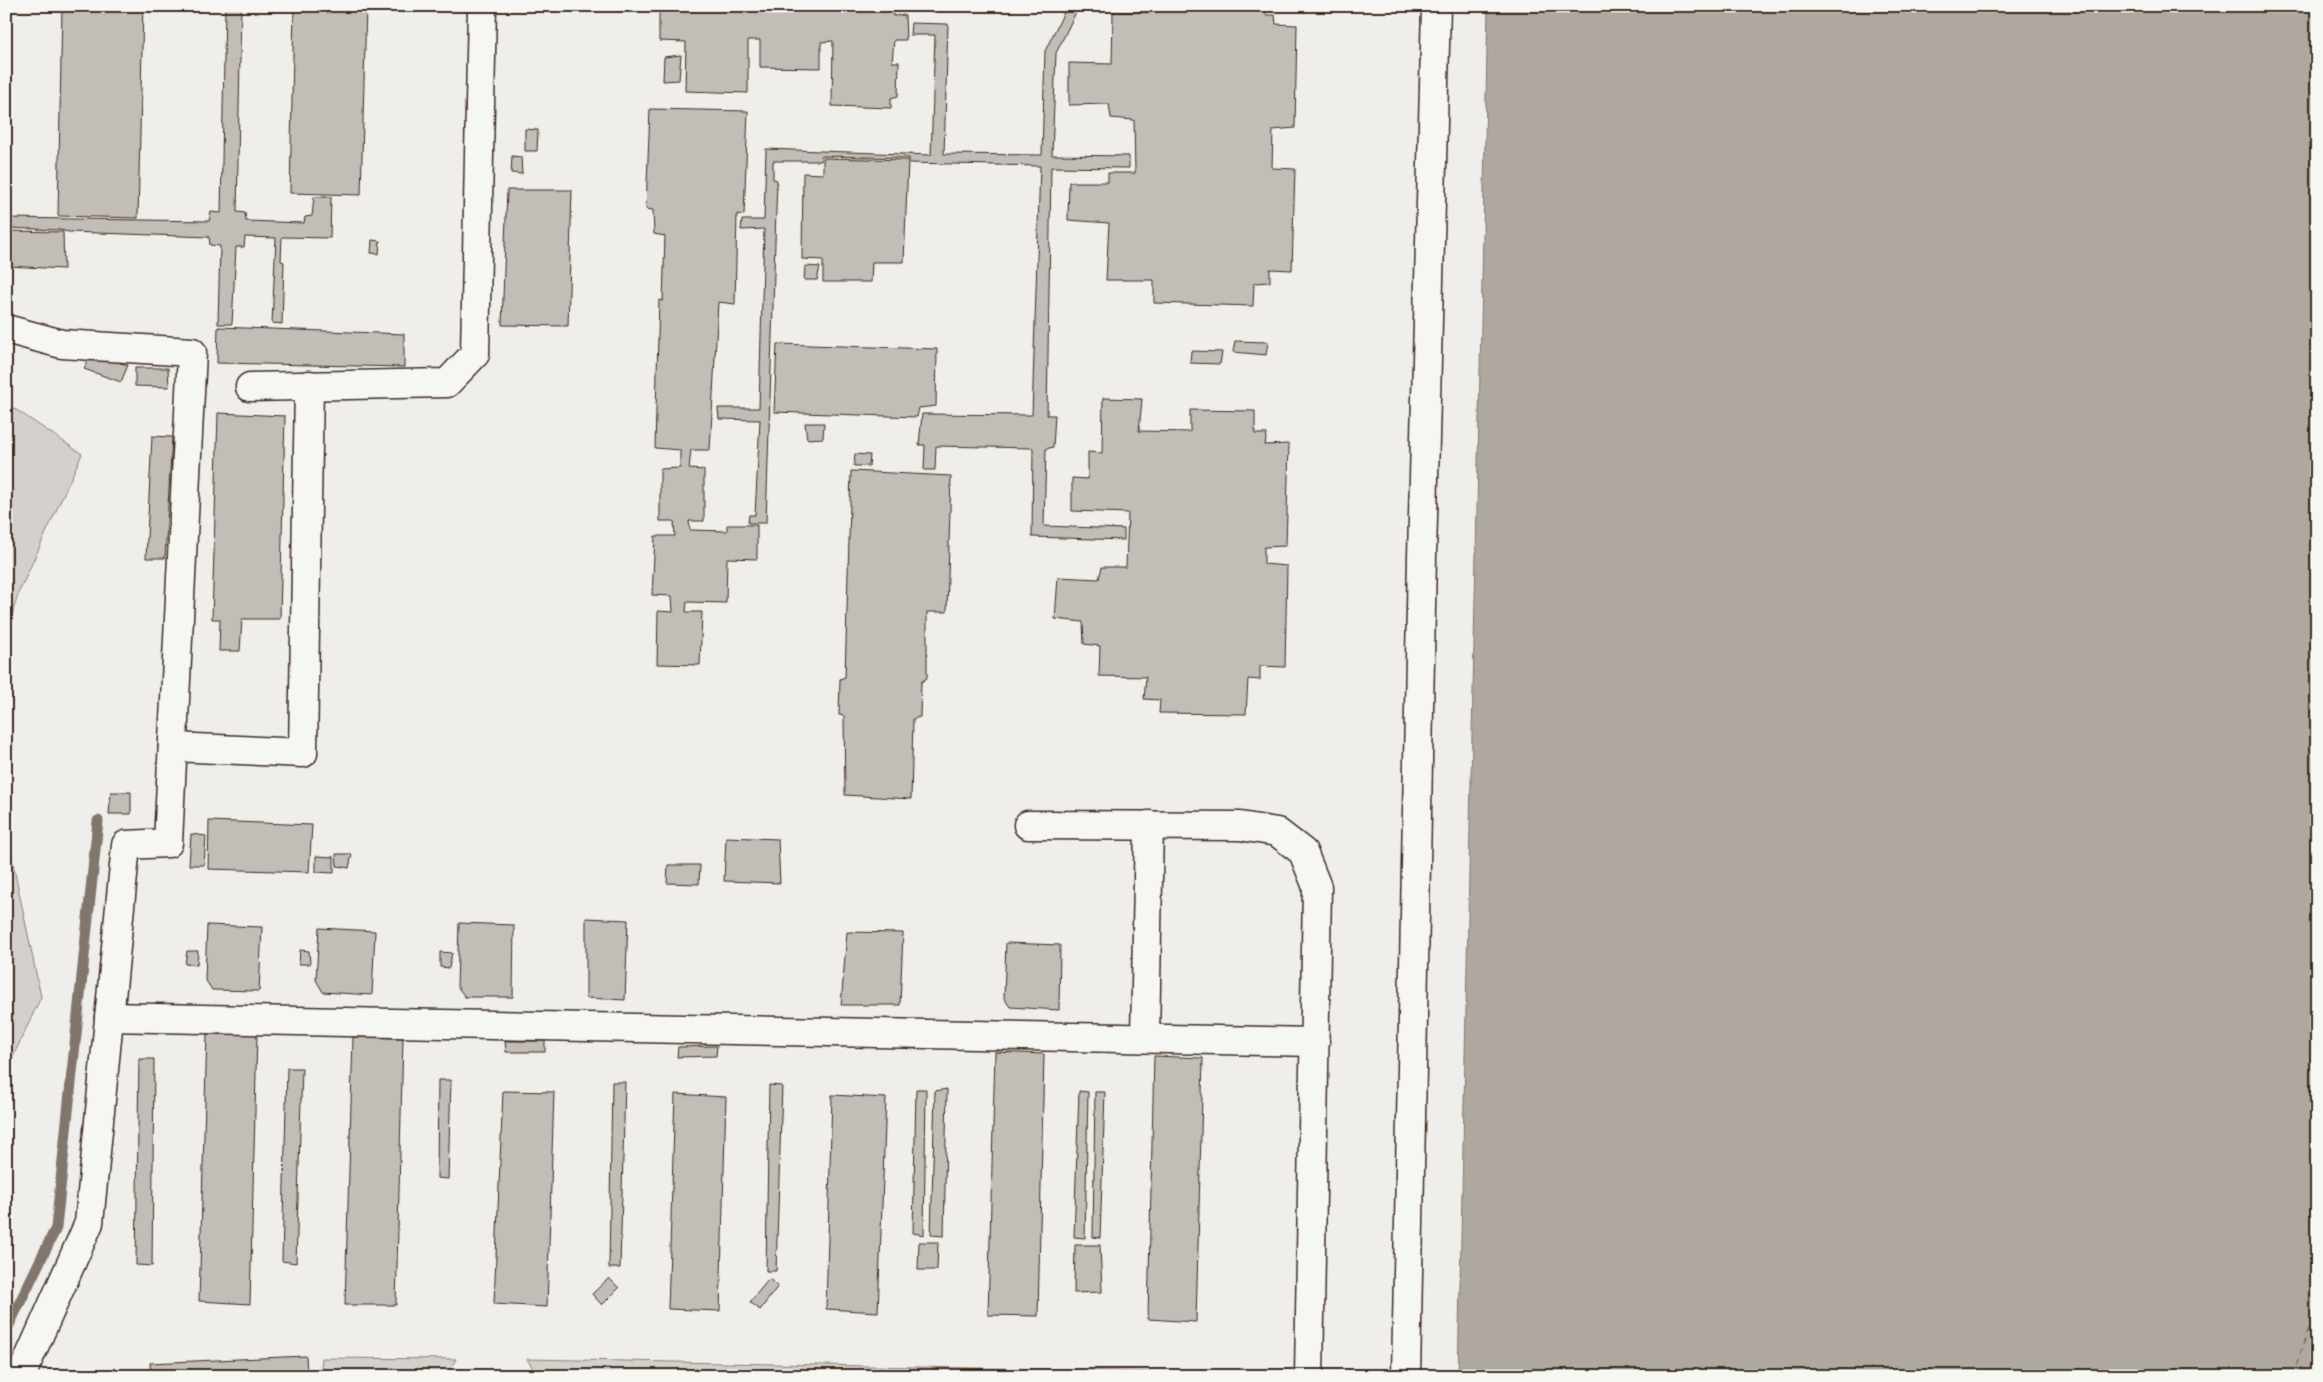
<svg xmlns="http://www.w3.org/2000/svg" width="2323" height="1382" viewBox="0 0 2323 1382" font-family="'Gochi Hand',sans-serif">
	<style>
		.green { fill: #d4d1cc; stroke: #887e75 }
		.water { fill: #afa8a1; stroke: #81766d }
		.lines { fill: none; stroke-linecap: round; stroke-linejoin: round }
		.stream { stroke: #81766d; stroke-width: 11 }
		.ferry { stroke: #64564c; stroke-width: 1; stroke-dasharray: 6 5; stroke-linecap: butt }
		.building { fill: #c2bdb7; stroke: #3b2a1e }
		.minor-casing { stroke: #3b2a1e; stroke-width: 31 }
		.minor { stroke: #f6f6f2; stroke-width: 28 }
	</style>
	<rect width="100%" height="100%" fill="#efeeea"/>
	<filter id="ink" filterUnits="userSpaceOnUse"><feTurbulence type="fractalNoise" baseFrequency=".02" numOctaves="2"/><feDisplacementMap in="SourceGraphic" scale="10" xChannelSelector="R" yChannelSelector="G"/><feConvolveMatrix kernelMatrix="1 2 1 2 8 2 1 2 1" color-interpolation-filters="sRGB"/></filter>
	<g filter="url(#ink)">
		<g class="green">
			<path d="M 6,403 L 82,454 L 19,592 L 6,633 Z"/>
			<path d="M 6,830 L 41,997 L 6,1071 Z"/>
			<path d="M 322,1358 L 456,1359 L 446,1376 L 320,1376 Z"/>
			<path d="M 527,1359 L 1260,1374 L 1259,1376 L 538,1376 Z"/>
		</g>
		<path class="water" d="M 1488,6 L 2317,6 L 2317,1376 L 1458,1376 Z"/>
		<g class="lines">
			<path class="stream" d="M 6,1331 L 56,1228 L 98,821"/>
			<path class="ferry" d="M 2293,1376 L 2317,1303"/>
		</g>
		<g class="building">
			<path d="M 62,6 L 143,6 L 138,218 L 58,216 Z"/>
			<path d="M 225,6 L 241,6 L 237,212 L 245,213 L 246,221 L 304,223 L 305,217 L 312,216 L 314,197 L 331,197 L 330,238 L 282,237 L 281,261 L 284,262 L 282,324 L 272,323 L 276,238 L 245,237 L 244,247 L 236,247 L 232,324 L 218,324 L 220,246 L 210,245 L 209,237 L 69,232 L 60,230 L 6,228 L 6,218 L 209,221 L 211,212 L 221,213 Z"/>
			<path d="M 294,6 L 366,6 L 361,195 L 290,193 Z"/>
			<path d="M 659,6 L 894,6 L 893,16 L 905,15 L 906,40 L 894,40 L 892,62 L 899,62 L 898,96 L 891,98 L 891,108 L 832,106 L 833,41 L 821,42 L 821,68 L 760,67 L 760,40 L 748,40 L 748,93 L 685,91 L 686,42 L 659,41 Z"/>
			<path d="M 1067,6 L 1079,6 L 1056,53 L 1052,155 L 1129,156 L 1129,168 L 1051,167 L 1047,415 L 1055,415 L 1053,447 L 1046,449 L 1044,526 L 1124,529 L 1124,540 L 1032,537 L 1033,448 L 936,446 L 935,470 L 924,470 L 925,445 L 919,445 L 922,414 L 1032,415 L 1040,166 L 909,163 L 909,158 L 821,156 L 821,161 L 773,161 L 773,179 L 777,180 L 766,523 L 748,523 L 749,515 L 755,515 L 760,420 L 719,419 L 718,408 L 759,408 L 764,229 L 741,230 L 742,220 L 764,220 L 766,149 L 931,155 L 935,35 L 910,35 L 911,23 L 948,24 L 944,154 L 1042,155 L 1045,51 Z"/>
			<path d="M 1159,6 L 1266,6 L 1266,15 L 1275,15 L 1276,24 L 1297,25 L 1295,128 L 1273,130 L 1272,168 L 1295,169 L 1292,270 L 1270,269 L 1270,282 L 1254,283 L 1253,306 L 1154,303 L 1154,280 L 1106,280 L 1109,223 L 1068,220 L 1069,182 L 1108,182 L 1108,173 L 1135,173 L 1134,120 L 1111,118 L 1109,104 L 1069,105 L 1069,63 L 1112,64 L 1113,12 L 1159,12 Z"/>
			<path d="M 681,55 L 679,80 L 663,81 L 664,57 Z"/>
			<path d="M 650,109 L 748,111 L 744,215 L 737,214 L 735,304 L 718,302 L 710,450 L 691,450 L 689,469 L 704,470 L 704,521 L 689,521 L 690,530 L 727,531 L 727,525 L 757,525 L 757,559 L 727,558 L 726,603 L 687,602 L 686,612 L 702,612 L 700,665 L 657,664 L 658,611 L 673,612 L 672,596 L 652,595 L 655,536 L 675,536 L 674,521 L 660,521 L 660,469 L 680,468 L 680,450 L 655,448 L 659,300 L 663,301 L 665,236 L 654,234 L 653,210 L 646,209 Z"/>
			<path d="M 525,129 L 538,130 L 537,151 L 525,151 Z"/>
			<path d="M 512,156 L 521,157 L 522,174 L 511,173 Z"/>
			<path d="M 823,158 L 908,160 L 904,262 L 872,262 L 871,282 L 823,282 L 823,260 L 802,259 L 803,173 L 823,174 Z"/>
			<path d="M 507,190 L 572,190 L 568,326 L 502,325 Z"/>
			<path d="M 6,231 L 63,232 L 64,269 L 6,266 Z"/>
			<path d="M 372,240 L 380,241 L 379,254 L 371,253 Z"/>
			<path d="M 805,266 L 820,267 L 817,280 L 804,280 Z"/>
			<path d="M 218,327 L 404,334 L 404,367 L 217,363 Z"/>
			<path d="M 1235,341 L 1268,342 L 1266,355 L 1233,352 Z"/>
			<path d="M 777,344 L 937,349 L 936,406 L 919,408 L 917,417 L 774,412 Z"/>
			<path d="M 1191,351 L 1222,352 L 1220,364 L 1190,363 Z"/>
			<path d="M 90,355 L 128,365 L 121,382 L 84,369 Z"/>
			<path d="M 135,368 L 168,368 L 169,387 L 135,386 Z"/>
			<path d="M 1103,398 L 1142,399 L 1139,431 L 1190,432 L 1190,410 L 1255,411 L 1255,434 L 1267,434 L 1265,445 L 1289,444 L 1286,546 L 1264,547 L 1264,564 L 1287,566 L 1285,667 L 1260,666 L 1260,680 L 1248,679 L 1246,714 L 1159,713 L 1160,700 L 1144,699 L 1146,677 L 1099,676 L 1100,646 L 1084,644 L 1083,622 L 1055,619 L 1058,577 L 1099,579 L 1102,567 L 1126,567 L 1128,513 L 1072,511 L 1072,478 L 1088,479 L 1088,452 L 1102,453 Z"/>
			<path d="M 218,413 L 285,416 L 280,619 L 242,619 L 240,651 L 219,651 L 220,619 L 212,619 Z"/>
			<path d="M 805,423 L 824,423 L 823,438 L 807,439 Z"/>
			<path d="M 152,436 L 172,437 L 165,558 L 146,558 Z"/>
			<path d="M 855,454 L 870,455 L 869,466 L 854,466 Z"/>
			<path d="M 851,471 L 951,476 L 947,612 L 927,612 L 927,678 L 921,682 L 920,717 L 913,719 L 911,799 L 845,795 L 844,716 L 839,715 L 840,679 L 845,677 Z"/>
			<path d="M 111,792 L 131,792 L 131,814 L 109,814 Z"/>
			<path d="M 209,821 L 312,825 L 309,872 L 208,869 Z"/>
			<path d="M 191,834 L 206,836 L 204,865 L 189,865 Z"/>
			<path d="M 726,837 L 778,839 L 780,883 L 724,881 Z"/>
			<path d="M 336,854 L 352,854 L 349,868 L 337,866 Z"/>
			<path d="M 316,856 L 334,857 L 334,873 L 316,872 Z"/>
			<path d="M 668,865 L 700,865 L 699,884 L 667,883 Z"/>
			<path d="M 586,918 L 628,920 L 625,1000 L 586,998 Z"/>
			<path d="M 459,923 L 514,925 L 513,997 L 465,997 L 457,986 Z"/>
			<path d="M 207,925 L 262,927 L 259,991 L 212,990 L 205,979 Z"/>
			<path d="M 319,928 L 375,931 L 372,995 L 323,992 L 316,980 Z"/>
			<path d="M 847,932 L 903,933 L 900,1005 L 841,1005 Z"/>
			<path d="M 1006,943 L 1060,945 L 1059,1010 L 1010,1007 L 1004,998 Z"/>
			<path d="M 300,950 L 309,951 L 310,964 L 299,964 Z"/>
			<path d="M 187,951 L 198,951 L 197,965 L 185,964 Z"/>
			<path d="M 440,952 L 452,953 L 449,968 L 440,967 Z"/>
			<path d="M 207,1034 L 257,1034 L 250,1304 L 199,1301 Z"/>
			<path d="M 353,1037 L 403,1038 L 396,1305 L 345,1305 Z"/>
			<path d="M 505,1041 L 545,1041 L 545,1052 L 506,1052 Z"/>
			<path d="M 717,1046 L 716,1056 L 677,1057 L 678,1047 Z"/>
			<path d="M 995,1052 L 1044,1054 L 1038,1316 L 988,1315 Z"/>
			<path d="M 1154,1056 L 1203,1058 L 1196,1322 L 1148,1319 Z"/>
			<path d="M 139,1059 L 154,1059 L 152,1266 L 136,1265 Z"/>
			<path d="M 287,1068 L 302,1068 L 296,1263 L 282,1261 Z"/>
			<path d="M 438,1080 L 451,1080 L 448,1179 L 437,1178 Z"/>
			<path d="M 612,1082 L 625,1082 L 620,1268 L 609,1268 Z"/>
			<path d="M 769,1085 L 782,1086 L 776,1271 L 766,1271 Z"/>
			<path d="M 916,1089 L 926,1089 L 924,1235 L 913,1233 Z"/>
			<path d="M 947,1089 L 944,1236 L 931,1235 L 935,1091 Z"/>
			<path d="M 503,1091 L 554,1092 L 547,1307 L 494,1304 Z"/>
			<path d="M 1079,1091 L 1088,1092 L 1085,1238 L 1074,1237 Z"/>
			<path d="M 1095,1092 L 1105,1092 L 1100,1238 L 1093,1237 Z"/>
			<path d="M 675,1094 L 726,1097 L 720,1311 L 668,1309 Z"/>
			<path d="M 832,1095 L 886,1098 L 878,1312 L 826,1309 Z"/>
			<path d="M 919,1242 L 938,1242 L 937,1270 L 918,1270 Z"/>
			<path d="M 1075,1245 L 1100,1245 L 1102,1292 L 1074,1293 Z"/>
			<path d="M 609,1278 L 619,1288 L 602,1305 L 592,1294 Z"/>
			<path d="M 769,1279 L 778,1286 L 760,1310 L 750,1302 Z"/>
			<path d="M 306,1356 L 307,1372 L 151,1376 L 150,1363 Z"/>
		</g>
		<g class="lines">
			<g class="minor-casing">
				<g id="minor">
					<path d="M 6,329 L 62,344 L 192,352 L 168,843 L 126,845 L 89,1223 L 21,1376"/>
					<path d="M 250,387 L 447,383 L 475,354 L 482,6"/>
					<path d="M 173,747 L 303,753 L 309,385"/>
					<path d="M 1028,825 L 1240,826 L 1277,832 L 1303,852 L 1317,887 L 1309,1376"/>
					<path d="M 109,1017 L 1315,1042"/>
					<path d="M 1145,1038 L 1149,825"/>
					<path d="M 1406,1376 L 1422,556 L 1436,6"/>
				</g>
			</g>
			<use href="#minor" class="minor"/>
		</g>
	</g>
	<rect width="2323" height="1382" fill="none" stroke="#f6f6f2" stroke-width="25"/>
	<rect x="12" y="12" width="2298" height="1357" fill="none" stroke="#3b2a1e" stroke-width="2" filter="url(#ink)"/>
</svg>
